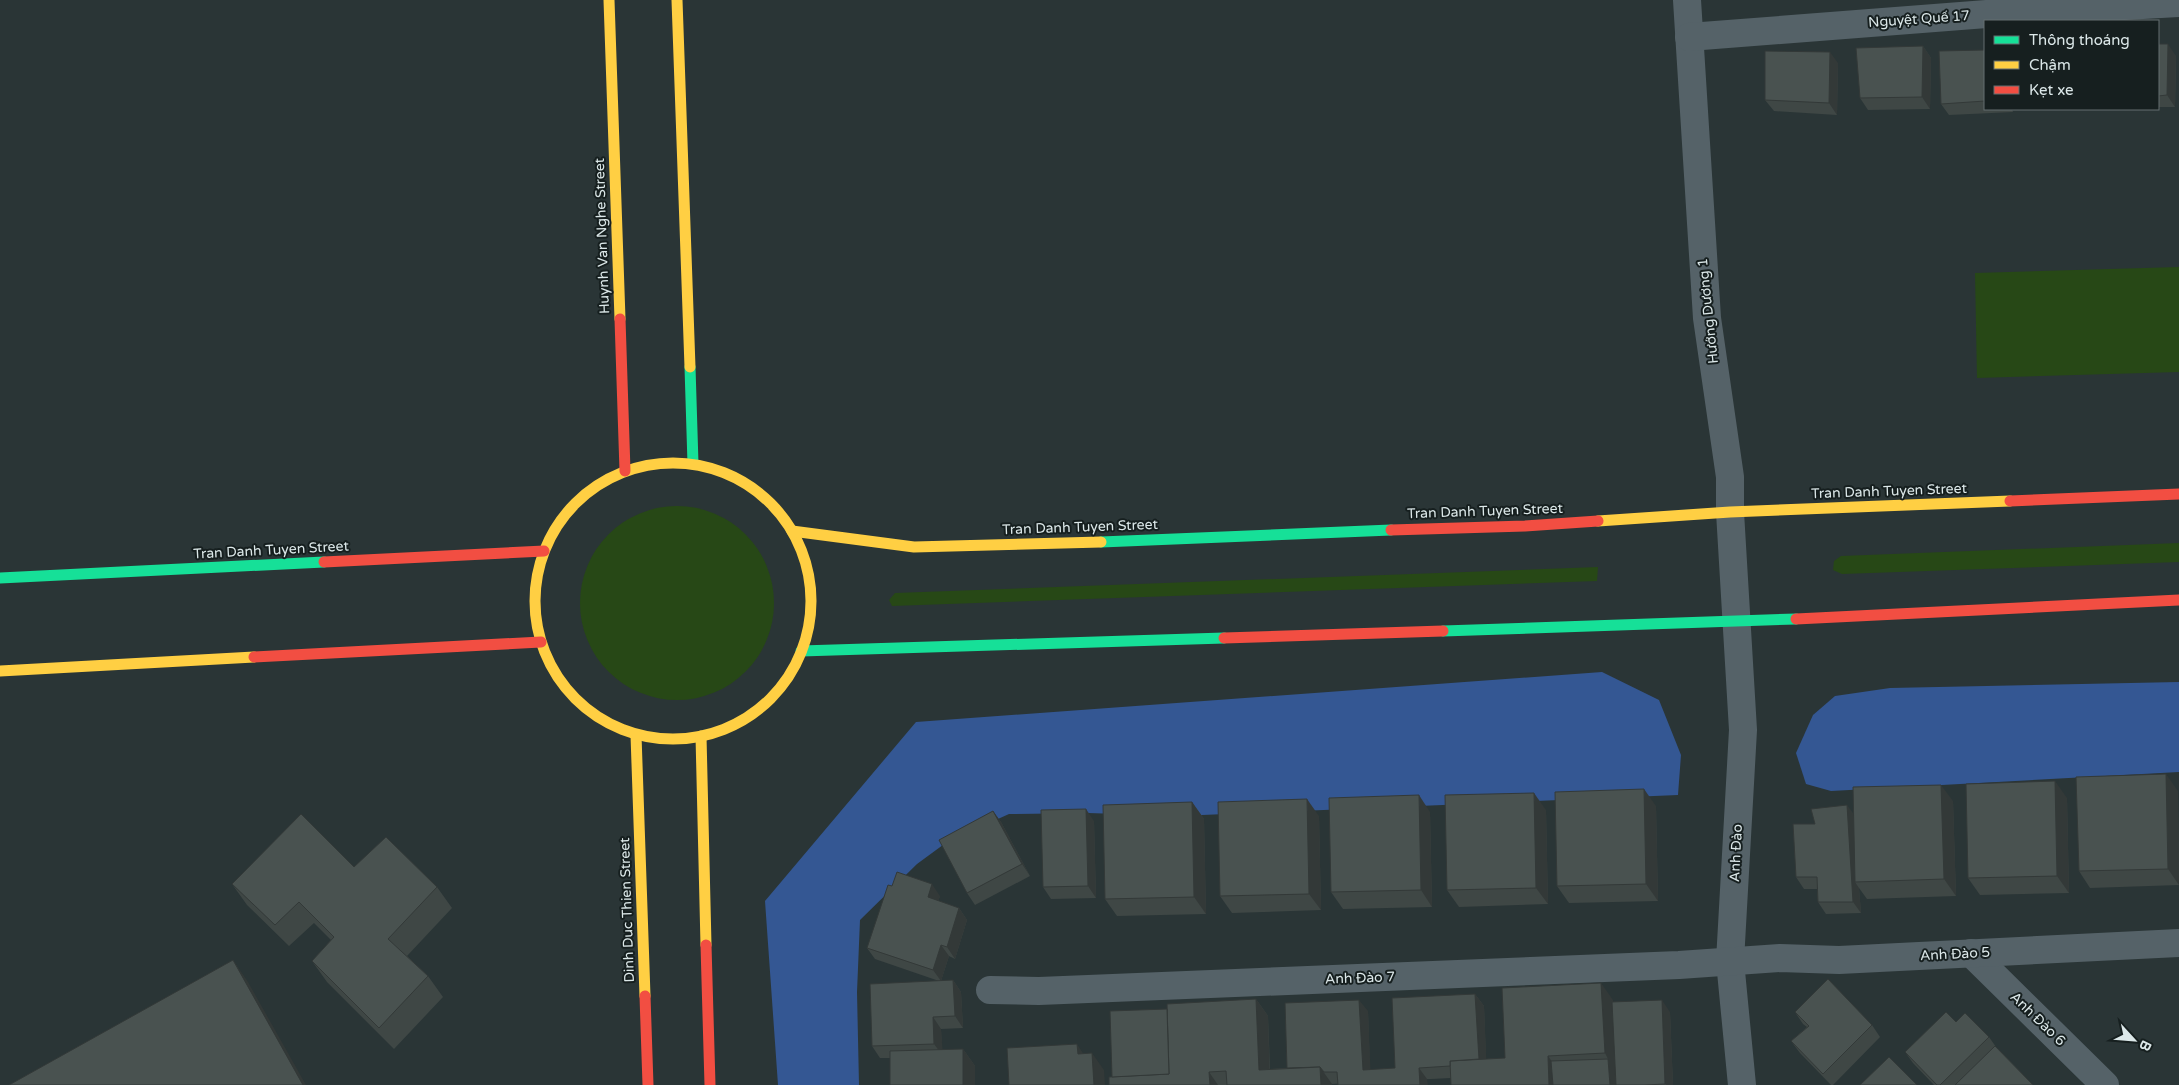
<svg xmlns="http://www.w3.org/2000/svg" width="2179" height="1085" viewBox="0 0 2179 1085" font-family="'Varela Round',sans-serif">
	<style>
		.green { fill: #274816 }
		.water { fill: #345793 }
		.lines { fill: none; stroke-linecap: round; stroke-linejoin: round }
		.street { stroke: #556268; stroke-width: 28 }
		.fast { stroke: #16e098; stroke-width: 11 }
		.slow { stroke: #ffcf43; stroke-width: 11 }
		.jam { stroke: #f24e42; stroke-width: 11 }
		.wall { fill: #3f4745 }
		.shaded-wall { fill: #333938 }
		.building { fill: #495250; stroke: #333938 }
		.labels { text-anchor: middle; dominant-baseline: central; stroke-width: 4; stroke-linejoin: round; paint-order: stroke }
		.street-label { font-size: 14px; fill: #dce8e9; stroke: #161f1f }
	</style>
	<rect width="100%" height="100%" fill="#2a3536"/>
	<g class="green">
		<path d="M 2179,267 L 2179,372 L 1977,378 L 1975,273 Z"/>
		<circle cx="677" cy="603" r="97"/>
		<path d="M 2179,543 L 2179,562 L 1842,574 L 1833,570 L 1834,561 L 1841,556 Z"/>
		<path d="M 1598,567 L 1597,581 L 892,606 L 889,600 L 895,593 Z"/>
	</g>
	<g class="water">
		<path d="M 1602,672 L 1659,700 L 1681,755 L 1678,795 L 1179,816 L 1088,813 L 1009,814 L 947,842 L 917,864 L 860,920 L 857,992 L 859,1085 L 778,1085 L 765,901 L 916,722 Z"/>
		<path d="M 2179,682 L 2179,772 L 1831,791 L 1806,784 L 1796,753 L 1813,715 L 1835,696 L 1890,688 Z"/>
	</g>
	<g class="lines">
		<g class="street">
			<path d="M 1687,0 L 1707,318 L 1730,477 L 1730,512 L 1743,730 L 1730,961 L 1742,1085"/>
			<path d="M 1689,37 L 1999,13 L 2179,3"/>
			<path d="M 1971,953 L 2105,1085"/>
			<path d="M 990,990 L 1039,991 L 1679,965 L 1780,958 L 1839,960 L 2179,943"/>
		</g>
		<g class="fast">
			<path d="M 690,367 L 693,464"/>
			<path d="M 1101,542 L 1391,530"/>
			<path d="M 0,578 L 324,562"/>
			<path d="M 1443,631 L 1796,619"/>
			<path d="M 801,651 L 1224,638"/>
		</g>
		<g class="slow">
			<path d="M 609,0 L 620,319"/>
			<path d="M 677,0 L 690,367"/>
			<circle cx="673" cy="601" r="138"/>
			<path d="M 1598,521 L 1730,512 L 2010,501"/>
			<path d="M 792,531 L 914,547 L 1101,542"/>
			<path d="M 0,671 L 254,657"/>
			<path d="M 636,735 L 645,996"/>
			<path d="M 701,736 L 706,945"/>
		</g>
		<g class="jam">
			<path d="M 620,319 L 625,471"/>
			<path d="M 2010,501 L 2179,494"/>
			<path d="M 1391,530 L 1525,526 L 1598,521"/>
			<path d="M 324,562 L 544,551"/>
			<path d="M 1796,619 L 2179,600"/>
			<path d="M 1224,638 L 1443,631"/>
			<path d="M 254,657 L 541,642"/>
			<path d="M 706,945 L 710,1085"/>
			<path d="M 645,996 L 648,1085"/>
		</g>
	</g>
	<g class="wall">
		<path d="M 2158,44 L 2176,56 L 2175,107 L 2158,107 Z"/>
		<path d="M 1923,46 L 1931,58 L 1930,109 L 1868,110 L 1860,98 Z"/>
		<path d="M 1985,50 L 1985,109 L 2012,109 L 2013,112 L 1949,115 L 1941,104 Z"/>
		<path d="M 1838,63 L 1837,115 L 1774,111 L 1765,100 Z"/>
		<path d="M 2178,791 L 2179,885 L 2090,888 L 2079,871 Z"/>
		<path d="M 2067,798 L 2069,893 L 1980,895 L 1968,878 Z"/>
		<path d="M 1953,801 L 1956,896 L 1867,899 L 1859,888 L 1861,913 L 1826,914 L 1818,902 L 1817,889 L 1804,889 L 1796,877 L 1815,824 L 1853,814 Z"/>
		<path d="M 1192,802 L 1204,819 L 1206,914 L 1117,916 L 1105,899 Z"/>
		<path d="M 1656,806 L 1658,901 L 1569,903 L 1557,886 Z"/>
		<path d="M 1546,810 L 1548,904 L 1459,907 L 1447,890 Z"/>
		<path d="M 993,811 L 1001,822 L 1030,876 L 975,905 L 967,893 Z"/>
		<path d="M 1430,812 L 1432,907 L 1343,909 L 1331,892 Z"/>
		<path d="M 1319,816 L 1321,910 L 1232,913 L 1220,896 Z"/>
		<path d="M 1094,821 L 1096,898 L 1051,899 L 1043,887 Z"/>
		<path d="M 354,867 L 437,887 L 452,908 L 407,956 L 428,976 L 443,997 L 394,1049 L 327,982 L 312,961 L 331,940 L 314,923 L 289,946 L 247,905 L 232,884 Z"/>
		<path d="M 940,896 L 938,901 L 959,908 L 967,920 L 955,959 L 949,956 L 941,981 L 953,980 L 961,992 L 963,1028 L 941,1029 L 942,1050 L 963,1049 L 975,1066 L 975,1085 L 890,1085 L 890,1058 L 880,1058 L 872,1046 L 939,981 L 875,959 L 867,948 Z"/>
		<path d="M 1475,994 L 1484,1006 L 1486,1059 L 1505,1058 L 1613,1000 L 1613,1002 L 1670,1012 L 1673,1085 L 1451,1085 L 1451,1078 L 1332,1084 L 1332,1085 L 1109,1085 L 1112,1077 L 1167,1009 L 1256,999 L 1268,1016 L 1270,1069 L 1287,1068 L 1368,1011 L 1370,1070 L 1395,1068 Z"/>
		<path d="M 1795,1012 L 1872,1025 L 1880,1037 L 1833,1085 L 1831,1085 L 1800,1053 L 1791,1041 L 1807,1027 L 1803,1024 Z"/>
		<path d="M 1956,1022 L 1989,1037 L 1996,1047 L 2033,1085 L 1934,1085 L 1913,1063 L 1905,1052 Z"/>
	</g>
	<g class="shaded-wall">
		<path d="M 2168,44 L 2176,56 L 2175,107 L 2167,95 Z"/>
		<path d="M 1923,46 L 1931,58 L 1930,109 L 1922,97 Z"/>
		<path d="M 1830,52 L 1838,63 L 1837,115 L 1829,103 Z"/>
		<path d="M 2166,774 L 2178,791 L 2179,885 L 2168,869 Z"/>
		<path d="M 2055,781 L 2067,798 L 2069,893 L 2057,876 Z"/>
		<path d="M 1941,785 L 1953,801 L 1956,896 L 1944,879 Z"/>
		<path d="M 1644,789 L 1656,806 L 1658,901 L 1646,884 Z"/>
		<path d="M 1534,793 L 1546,810 L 1548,904 L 1536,888 Z"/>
		<path d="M 1419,795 L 1430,812 L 1432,907 L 1421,890 Z"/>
		<path d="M 1307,799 L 1319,816 L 1321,910 L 1309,894 Z"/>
		<path d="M 1192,802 L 1204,819 L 1206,914 L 1194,897 Z"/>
		<path d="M 1847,805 L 1856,817 L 1855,882 L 1859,888 L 1861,913 L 1853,902 Z"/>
		<path d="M 1086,809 L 1094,821 L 1096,898 L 1088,886 Z"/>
		<path d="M 993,811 L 1001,822 L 1030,876 L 1022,864 Z"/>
		<path d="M 932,884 L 940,896 L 936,909 L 928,897 Z"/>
		<path d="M 959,908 L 967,920 L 955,959 L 947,947 Z"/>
		<path d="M 941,945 L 949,956 L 941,981 L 933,970 Z"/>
		<path d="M 233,960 L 248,982 L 306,1085 L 303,1085 Z"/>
		<path d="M 953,980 L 961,992 L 963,1028 L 955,1016 Z"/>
		<path d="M 1601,983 L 1613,1000 L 1617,1085 L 1610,1085 L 1608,1059 L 1605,1053 Z"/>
		<path d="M 1475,994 L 1484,1006 L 1487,1076 L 1479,1064 Z"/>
		<path d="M 1256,999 L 1268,1016 L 1270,1085 L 1259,1070 Z"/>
		<path d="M 1359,1000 L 1368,1011 L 1371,1082 L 1363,1070 Z"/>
		<path d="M 1662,1000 L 1670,1012 L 1673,1085 L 1666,1085 L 1665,1084 Z"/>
		<path d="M 933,1017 L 941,1029 L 943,1056 L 934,1044 Z"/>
		<path d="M 1077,1044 L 1088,1061 L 1078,1054 Z"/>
		<path d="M 963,1049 L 975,1066 L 975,1085 L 963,1085 Z"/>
		<path d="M 1092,1053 L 1104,1070 L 1105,1085 L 1094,1085 Z"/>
		<path d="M 1548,1056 L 1560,1073 L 1560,1085 L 1549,1085 Z"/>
		<path d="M 1320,1067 L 1332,1084 L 1332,1085 L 1321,1085 Z"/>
		<path d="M 1419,1068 L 1427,1079 L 1428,1085 L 1420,1085 Z"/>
		<path d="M 1209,1072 L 1218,1085 L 1210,1085 Z"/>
	</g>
	<g class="building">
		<path d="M 2158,44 L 2168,44 L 2167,95 L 2158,96 Z"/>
		<path d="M 1923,46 L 1922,97 L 1860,98 L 1856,48 Z"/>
		<path d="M 1985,50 L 1985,101 L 1941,104 L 1939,51 Z"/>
		<path d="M 1765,51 L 1830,52 L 1829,103 L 1765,100 Z"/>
		<path d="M 2166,774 L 2168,869 L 2079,871 L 2076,777 Z"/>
		<path d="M 2055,781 L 2057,876 L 1968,878 L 1966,784 Z"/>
		<path d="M 1941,785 L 1944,879 L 1855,882 L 1853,787 Z"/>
		<path d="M 1644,789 L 1646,884 L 1557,886 L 1555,792 Z"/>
		<path d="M 1534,793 L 1536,888 L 1447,890 L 1445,795 Z"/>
		<path d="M 1419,795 L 1421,890 L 1331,892 L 1329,798 Z"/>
		<path d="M 1307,799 L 1309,894 L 1220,896 L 1218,802 Z"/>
		<path d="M 1192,802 L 1194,897 L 1105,899 L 1103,805 Z"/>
		<path d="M 1847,805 L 1853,902 L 1818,902 L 1817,877 L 1796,877 L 1793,824 L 1815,824 L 1811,809 Z"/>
		<path d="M 1086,809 L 1088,886 L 1043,887 L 1041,810 Z"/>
		<path d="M 993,811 L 1022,864 L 967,893 L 939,840 Z"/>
		<path d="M 301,814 L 354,867 L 386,837 L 437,887 L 388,939 L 428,976 L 379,1028 L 312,961 L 334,937 L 299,902 L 275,925 L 232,884 Z"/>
		<path d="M 897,872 L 932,884 L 928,897 L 959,908 L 947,947 L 941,945 L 933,970 L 867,948 L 888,885 L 892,886 Z"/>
		<path d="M 233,960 L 303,1085 L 9,1085 Z"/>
		<path d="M 1828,979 L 1872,1025 L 1823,1074 L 1791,1041 L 1809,1026 L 1795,1012 Z"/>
		<path d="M 953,980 L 955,1016 L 933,1017 L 934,1044 L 872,1046 L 870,984 Z"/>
		<path d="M 1601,983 L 1605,1053 L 1548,1056 L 1549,1085 L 1451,1085 L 1450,1061 L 1505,1058 L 1502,988 Z"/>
		<path d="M 1475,994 L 1479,1059 L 1450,1061 L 1450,1066 L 1419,1068 L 1420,1085 L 1338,1085 L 1337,1072 L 1324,1072 L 1320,1067 L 1287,1068 L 1285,1003 L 1359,1000 L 1363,1070 L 1395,1068 L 1392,998 Z"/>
		<path d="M 1256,999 L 1259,1070 L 1320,1067 L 1321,1085 L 1227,1085 L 1226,1071 L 1209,1072 L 1210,1085 L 1109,1085 L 1109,1077 L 1169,1074 L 1167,1004 Z"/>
		<path d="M 1662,1000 L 1665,1084 L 1645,1085 L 1616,1085 L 1612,1002 Z"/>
		<path d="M 1167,1009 L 1169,1074 L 1112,1077 L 1110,1011 Z"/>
		<path d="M 1946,1012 L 1956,1022 L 1965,1013 L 1989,1037 L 1940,1085 L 1937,1085 L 1905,1052 Z"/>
		<path d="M 1077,1044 L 1078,1054 L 1092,1053 L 1094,1085 L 1009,1085 L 1007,1048 Z"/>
		<path d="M 1995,1046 L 2033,1085 L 1955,1085 Z"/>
		<path d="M 963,1049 L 963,1085 L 890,1085 L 890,1051 Z"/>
		<path d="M 1889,1057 L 1917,1085 L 1860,1085 Z"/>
		<path d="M 1608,1059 L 1610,1085 L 1553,1085 L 1551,1061 Z"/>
	</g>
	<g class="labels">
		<g class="street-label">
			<text transform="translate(1919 19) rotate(-4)">Nguyệt Quế 17</text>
			<text transform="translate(602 236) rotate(-92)">Huynh Van Nghe Street</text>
			<text transform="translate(1708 311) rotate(-96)">Hướng Dương 1</text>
			<text transform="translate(1889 491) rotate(-2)">Tran Danh Tuyen Street</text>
			<text transform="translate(1485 511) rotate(-2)">Tran Danh Tuyen Street</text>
			<text transform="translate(1080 527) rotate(-2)">Tran Danh Tuyen Street</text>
			<text transform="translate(271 550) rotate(-3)">Tran Danh Tuyen Street</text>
			<text transform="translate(1736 853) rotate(-87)">Anh Đào</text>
			<text transform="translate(627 910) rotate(-92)">Dinh Duc Thien Street</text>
			<text transform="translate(1955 954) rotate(-3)">Anh Đào 5</text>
			<text transform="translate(1360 978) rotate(-2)">Anh Đào 7</text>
			<text transform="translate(2038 1019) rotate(44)">Anh Đào 6</text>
		</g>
	</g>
	<rect x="1984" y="20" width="175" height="90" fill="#161f1f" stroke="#656f70"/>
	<rect x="1994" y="36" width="25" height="8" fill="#16e098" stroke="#656f70"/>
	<text x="2029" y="45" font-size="15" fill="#dce8e9">Thông thoáng</text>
	<rect x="1994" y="61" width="25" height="8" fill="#ffcf43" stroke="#656f70"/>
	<text x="2029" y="70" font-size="15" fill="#dce8e9">Chậm</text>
	<rect x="1994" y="86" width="25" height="8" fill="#f24e42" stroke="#656f70"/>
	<text x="2029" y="95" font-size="15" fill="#dce8e9">Kẹt xe</text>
	<g transform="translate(2134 1040) rotate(116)" stroke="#161f1f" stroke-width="4" paint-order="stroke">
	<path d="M0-4L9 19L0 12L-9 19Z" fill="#dce8e9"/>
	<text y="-8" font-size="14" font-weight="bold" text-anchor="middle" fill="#dce8e9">B</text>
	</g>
</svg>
